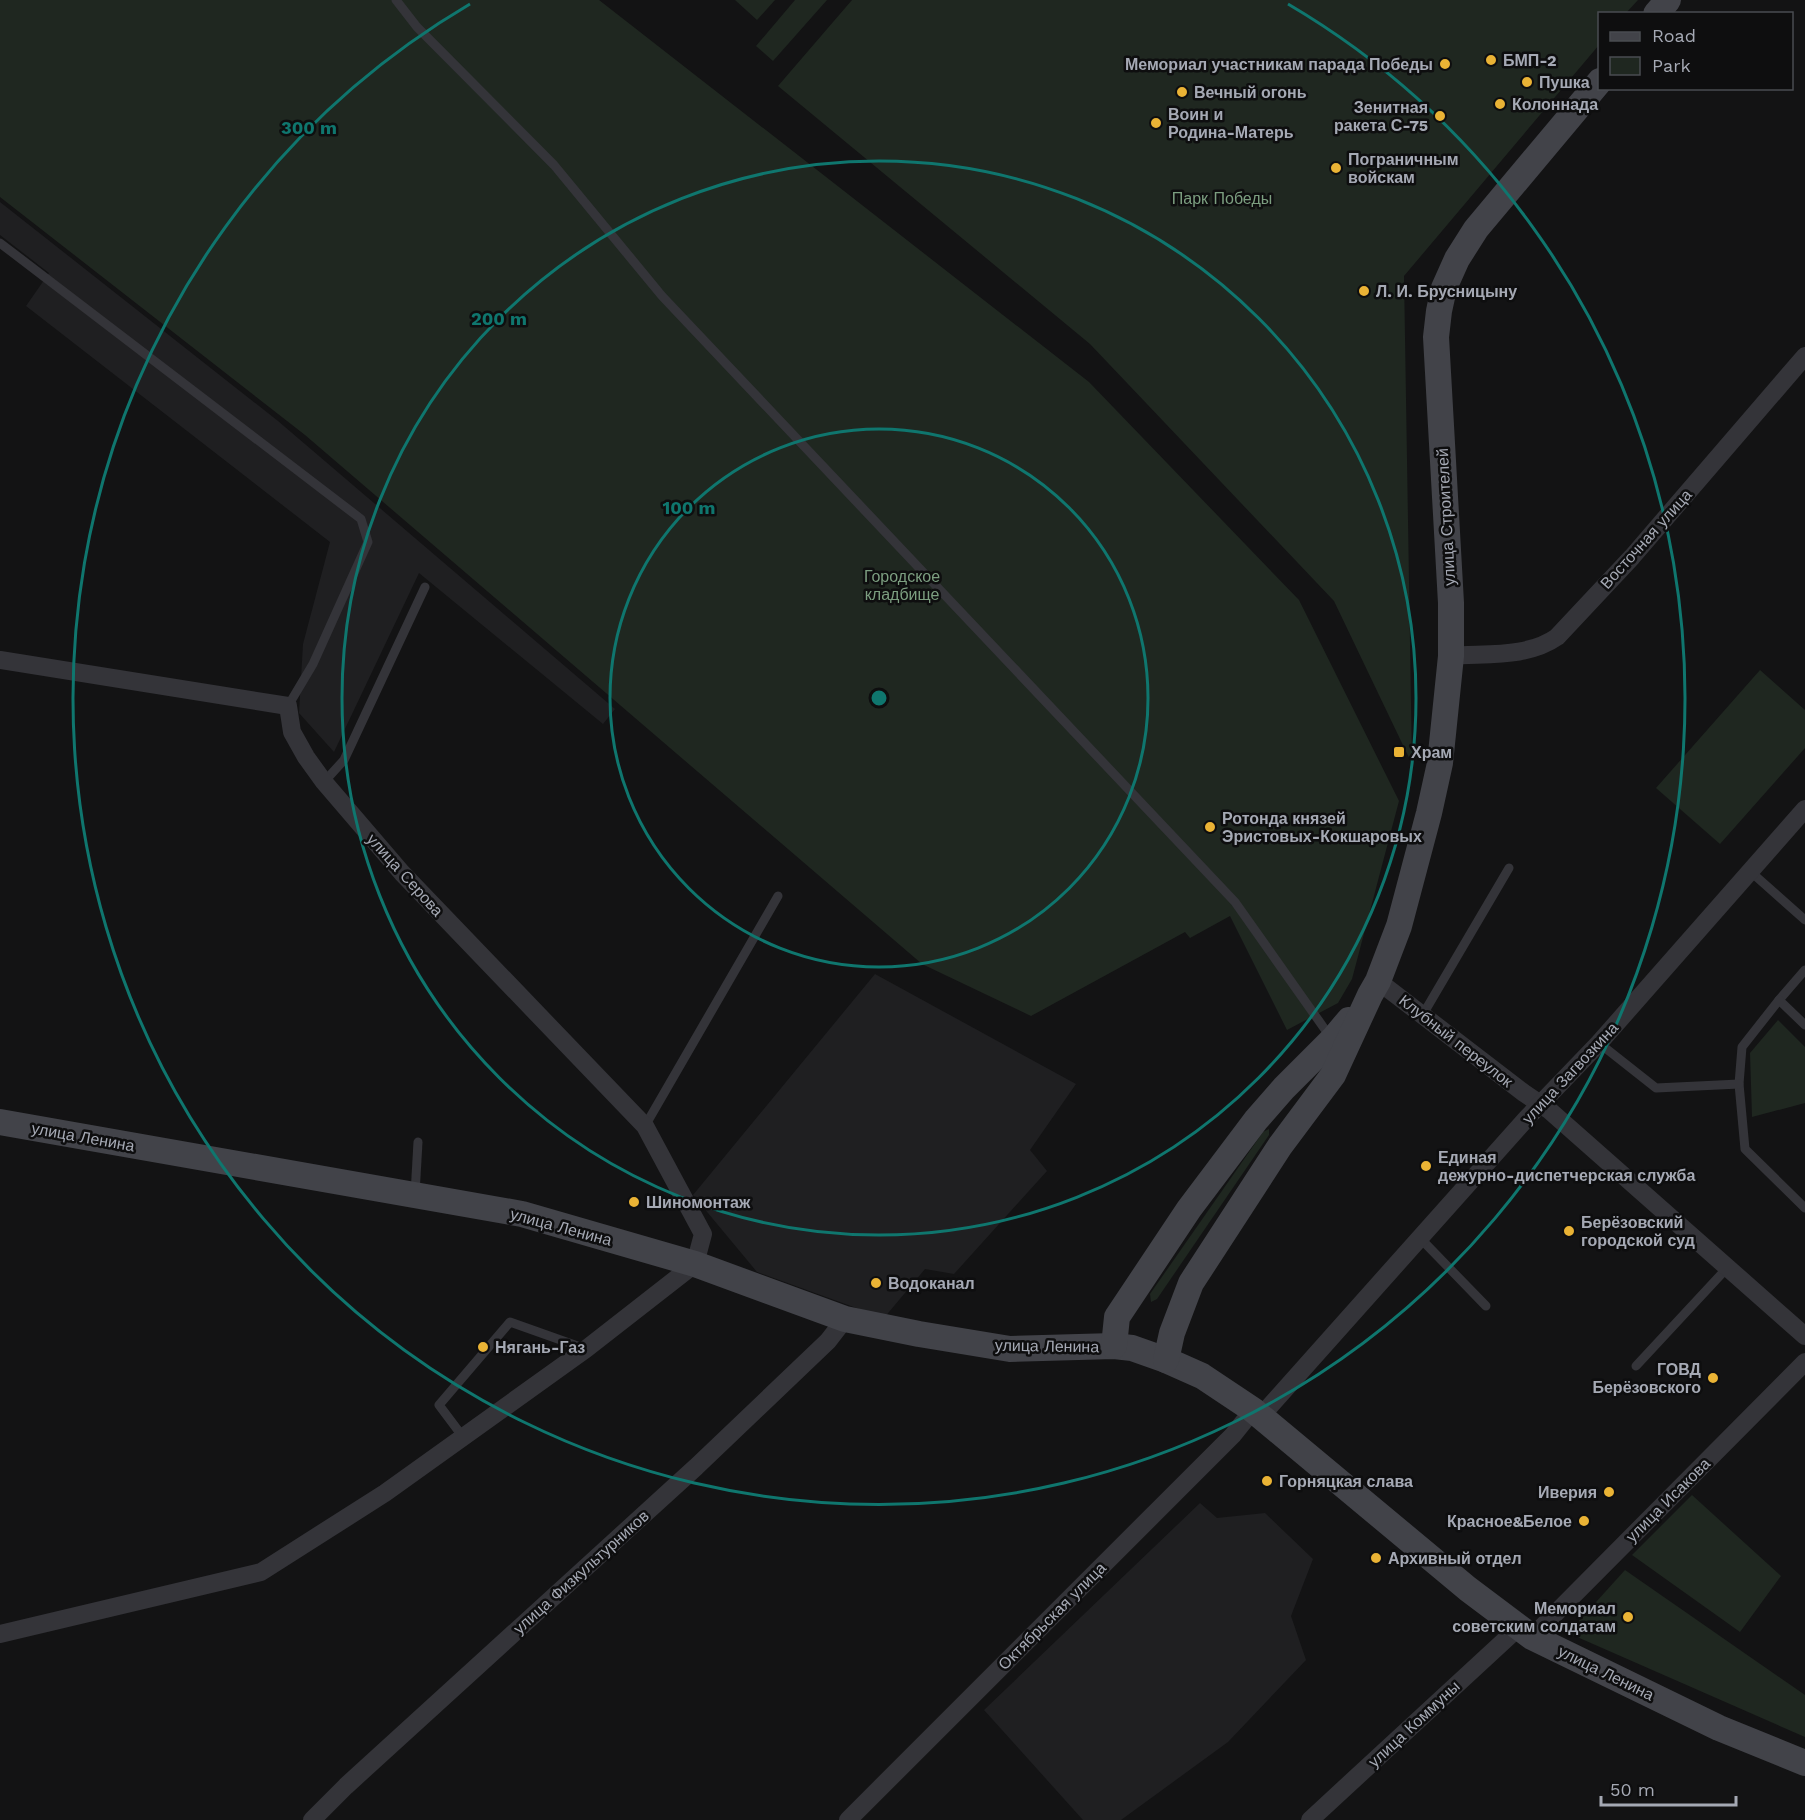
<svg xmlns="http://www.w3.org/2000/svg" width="1805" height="1820" viewBox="0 0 1805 1820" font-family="'Work Sans',sans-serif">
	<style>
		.built { fill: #1f1f21 }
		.green { fill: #1f2720 }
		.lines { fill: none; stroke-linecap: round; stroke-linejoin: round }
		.lane { stroke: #343439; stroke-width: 9 }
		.street { stroke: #343439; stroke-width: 18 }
		.secondary { stroke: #424349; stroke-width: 26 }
		.ring { fill: none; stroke: #0f766e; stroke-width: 3 }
		.poi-dot { fill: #eab335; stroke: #0e0e0f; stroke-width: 2 }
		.labels { text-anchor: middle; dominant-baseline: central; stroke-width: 5; stroke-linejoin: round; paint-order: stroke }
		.poi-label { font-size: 16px; font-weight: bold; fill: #a5a9b4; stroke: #0e0e0f; text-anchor: start }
		.park-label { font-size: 16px; fill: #7c9e80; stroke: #0e0e0f }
		.street-label { font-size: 16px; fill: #a5a9b4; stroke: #0e0e0f }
		.centre { fill: #0f766e; stroke: #0e0e0f; stroke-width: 3 }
		.ring-label { font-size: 18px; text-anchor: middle; font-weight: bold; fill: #0f766e; stroke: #0e0e0f; stroke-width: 5; stroke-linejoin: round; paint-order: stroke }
	</style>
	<rect width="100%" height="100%" fill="#131314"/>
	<g class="built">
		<path d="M 0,202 L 278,421 L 615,709 L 603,724 L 419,573 L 334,752 L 299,713 L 303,644 L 330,542 L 26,306 L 49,273 L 0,235 Z"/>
		<path d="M 875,974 L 1076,1084 L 1030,1150 L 1047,1171 L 954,1274 L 925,1269 L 884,1318 L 757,1272 L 693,1195 Z"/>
		<path d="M 1200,1503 L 1217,1518 L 1265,1513 L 1313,1559 L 1291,1616 L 1306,1660 L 1228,1742 L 1121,1820 L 1083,1820 L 984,1710 Z"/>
	</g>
	<g class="green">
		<path d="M 0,0 L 599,0 L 1089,382 L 1299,600 L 1399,801 L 1352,979 L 1338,1003 L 1287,1030 L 1230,916 L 1190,938 L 1185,932 L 1031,1016 L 922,964 L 305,435 L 0,197 Z"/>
		<path d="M 735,0 L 775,0 L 757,20 Z"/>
		<path d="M 795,0 L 827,0 L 773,61 L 756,46 Z"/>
		<path d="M 852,0 L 1638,0 L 1626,13 L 1600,14 L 1599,45 L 1404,276 L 1412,764 L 1334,601 L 1090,344 L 778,86 Z"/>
		<path d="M 1760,670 L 1805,710 L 1805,748 L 1720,844 L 1656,788 Z"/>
		<path d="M 1778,1020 L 1805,1047 L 1805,1103 L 1752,1117 L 1750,1053 Z"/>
		<path d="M 1269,1129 L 1269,1135 L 1157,1299 L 1151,1302 L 1150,1294 L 1263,1132 Z"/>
		<path d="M 1692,1495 L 1781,1576 L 1740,1632 L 1632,1555 Z"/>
		<path d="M 1625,1570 L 1805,1695 L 1805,1737 L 1568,1633 Z"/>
	</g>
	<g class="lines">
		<g class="lane">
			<path d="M 396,0 L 417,27 L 554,165 L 662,296 L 1235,902 L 1331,1038"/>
			<path d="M 0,243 L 361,519 L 368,542 L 313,664 L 288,706"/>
			<path d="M 324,782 L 344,760 L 425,587"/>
			<path d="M 1751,872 L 1805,920"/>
			<path d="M 1779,1000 L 1805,970"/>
			<path d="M 1422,1016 L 1509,868"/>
			<path d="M 1805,1025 L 1779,1000 L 1742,1047 L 1739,1084 L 1745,1149 L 1805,1208"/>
			<path d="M 1599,1043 L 1656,1088 L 1739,1084"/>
			<path d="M 645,1126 L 778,896"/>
			<path d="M 415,1194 L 418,1142"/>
			<path d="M 1420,1238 L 1486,1306"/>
			<path d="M 1636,1366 L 1728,1267"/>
			<path d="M 463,1437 L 439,1405 L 510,1322 L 586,1349"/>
		</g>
		<g class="street">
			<path d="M 1451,656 C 1486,653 1527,658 1557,637 L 1632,557 L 1805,356"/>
			<path d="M 0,660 L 288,706 L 292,732 L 306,757 L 324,782 L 402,873 L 645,1126 L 703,1234 L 695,1264 L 586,1349 L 385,1493 L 261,1572 L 0,1634"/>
			<path d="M 1378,981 L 1524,1093 L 1549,1110 L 1805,1336"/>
			<path d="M 1261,1416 L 1526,1119 L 1599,1043 L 1805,809"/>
			<path d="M 1532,1637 L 1805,1362"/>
			<path d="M 312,1820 L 346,1786 L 696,1467 L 828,1341 L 845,1319"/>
			<path d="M 848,1820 L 1233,1435 L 1253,1410"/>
			<path d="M 1310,1820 L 1518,1628"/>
		</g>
		<g class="secondary">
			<path d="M 1656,14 L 1668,0"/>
			<path d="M 0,1122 L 522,1214 L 695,1264 L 845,1319 L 919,1334 L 1010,1349 L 1114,1346 L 1132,1348 L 1166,1360 L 1202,1376 L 1253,1410 L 1468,1589 L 1532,1637 L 1719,1728 L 1805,1763"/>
			<path d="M 1114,1346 L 1117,1317 L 1189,1209 L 1256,1120 L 1284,1088 L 1333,1039 L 1349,1020"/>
			<path d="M 1166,1360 L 1172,1333 L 1191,1283 L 1280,1146 L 1333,1075 L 1370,995 L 1378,981 L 1399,926 L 1429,813 L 1440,763 L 1451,656 L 1451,603 L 1436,337 L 1439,311 L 1444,288 L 1457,259 L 1476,229 L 1600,81"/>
		</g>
	</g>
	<g class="ring">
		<circle cx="879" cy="698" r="269"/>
		<circle cx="879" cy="698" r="537"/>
		<path d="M1288 4A806 806 0 1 1 470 4"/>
	</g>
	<g class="poi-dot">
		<circle cx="1491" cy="60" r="6"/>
		<circle cx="1445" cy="64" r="6"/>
		<circle cx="1527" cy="82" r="6"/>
		<circle cx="1182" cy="92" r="6"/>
		<circle cx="1500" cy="104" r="6"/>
		<circle cx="1440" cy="116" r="6"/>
		<circle cx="1156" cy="123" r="6"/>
		<circle cx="1336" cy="168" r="6"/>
		<circle cx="1364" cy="291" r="6"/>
		<rect x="1393" y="746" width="12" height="12" rx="3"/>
		<circle cx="1210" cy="827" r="6"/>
		<circle cx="1426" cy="1166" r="6"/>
		<circle cx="634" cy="1202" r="6"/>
		<circle cx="1569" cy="1231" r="6"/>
		<circle cx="876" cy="1283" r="6"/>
		<circle cx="483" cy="1347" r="6"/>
		<circle cx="1713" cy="1378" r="6"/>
		<circle cx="1267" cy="1481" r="6"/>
		<circle cx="1609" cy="1492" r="6"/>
		<circle cx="1584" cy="1521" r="6"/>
		<circle cx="1376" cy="1558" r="6"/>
		<circle cx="1628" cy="1617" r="6"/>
	</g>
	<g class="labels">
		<g class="poi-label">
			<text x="1503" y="60">БМП-2</text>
			<text x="1433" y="64" text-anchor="end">Мемориал участникам парада Победы</text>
			<text x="1539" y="82">Пушка</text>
			<text x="1194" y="92">Вечный огонь</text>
			<text x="1512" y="104">Колоннада</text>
			<text x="1428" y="107" text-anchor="end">Зенитная<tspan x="1428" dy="18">ракета С-75</tspan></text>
			<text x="1168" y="114">Воин и<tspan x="1168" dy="18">Родина-Матерь</tspan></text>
			<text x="1348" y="159">Пограничным<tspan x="1348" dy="18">войскам</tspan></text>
			<text x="1376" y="291">Л. И. Брусницыну</text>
			<text x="1411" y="752">Храм</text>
			<text x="1222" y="818">Ротонда князей<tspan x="1222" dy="18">Эристовых-Кокшаровых</tspan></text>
			<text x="1438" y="1157">Единая<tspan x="1438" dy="18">дежурно-диспетчерская служба</tspan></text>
			<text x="646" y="1202">Шиномонтаж</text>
			<text x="1581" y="1222">Берёзовский<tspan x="1581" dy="18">городской суд</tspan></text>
			<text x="888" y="1283">Водоканал</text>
			<text x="495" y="1347">Нягань-Газ</text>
			<text x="1701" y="1369" text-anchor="end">ГОВД<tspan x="1701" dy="18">Берёзовского</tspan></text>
			<text x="1279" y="1481">Горняцкая слава</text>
			<text x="1597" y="1492" text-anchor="end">Иверия</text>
			<text x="1572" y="1521" text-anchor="end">Красное&amp;Белое</text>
			<text x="1388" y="1558">Архивный отдел</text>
			<text x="1616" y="1608" text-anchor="end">Мемориал<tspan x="1616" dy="18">советским солдатам</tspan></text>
		</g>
		<g class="park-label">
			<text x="1222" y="198">Парк Победы</text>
			<text x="902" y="576">Городское<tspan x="902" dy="18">кладбище</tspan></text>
		</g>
		<g class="street-label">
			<text transform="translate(1446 517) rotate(-93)">улица Строителей</text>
			<text transform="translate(1646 539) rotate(-48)">Восточная улица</text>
			<text transform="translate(405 875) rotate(48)">улица Серова</text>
			<text transform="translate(1456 1041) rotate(38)">Клубный переулок</text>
			<text transform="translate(1570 1073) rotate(-47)">улица Загвозкина</text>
			<text transform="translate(83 1137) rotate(10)">улица Ленина</text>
			<text transform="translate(561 1227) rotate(15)">улица Ленина</text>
			<text transform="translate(1047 1346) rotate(1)">улица Ленина</text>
			<text transform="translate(1668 1500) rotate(-45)">улица Исакова</text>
			<text transform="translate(581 1572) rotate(-42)">улица Физкультурников</text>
			<text transform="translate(1052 1616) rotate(-45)">Октябрьская улица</text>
			<text transform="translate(1606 1673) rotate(26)">улица Ленина</text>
			<text transform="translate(1414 1724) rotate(-43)">улица Коммуны</text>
		</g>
	</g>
	<circle cx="879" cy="698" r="9" class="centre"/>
	<g class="ring-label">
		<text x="309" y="134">300 m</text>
		<text x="499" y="325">200 m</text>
		<text x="689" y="514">100 m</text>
	</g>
	<rect x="1598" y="12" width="195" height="78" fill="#0e0e0f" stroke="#4a4c51" stroke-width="1.5"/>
	<rect x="1610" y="32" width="30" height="9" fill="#424349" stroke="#4a4c51" stroke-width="1.5"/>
	<text x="1652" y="42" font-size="18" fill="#a5a9b4">Road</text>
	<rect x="1610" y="57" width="30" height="18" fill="#1f2720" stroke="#4a4c51" stroke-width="1.5"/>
	<text x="1652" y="72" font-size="18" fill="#a5a9b4">Park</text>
	<path d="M1601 1796v9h135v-9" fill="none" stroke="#a5a9b4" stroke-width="3"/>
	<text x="1610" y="1796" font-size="18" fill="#a5a9b4" stroke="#0e0e0f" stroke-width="4.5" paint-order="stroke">50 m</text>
</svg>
